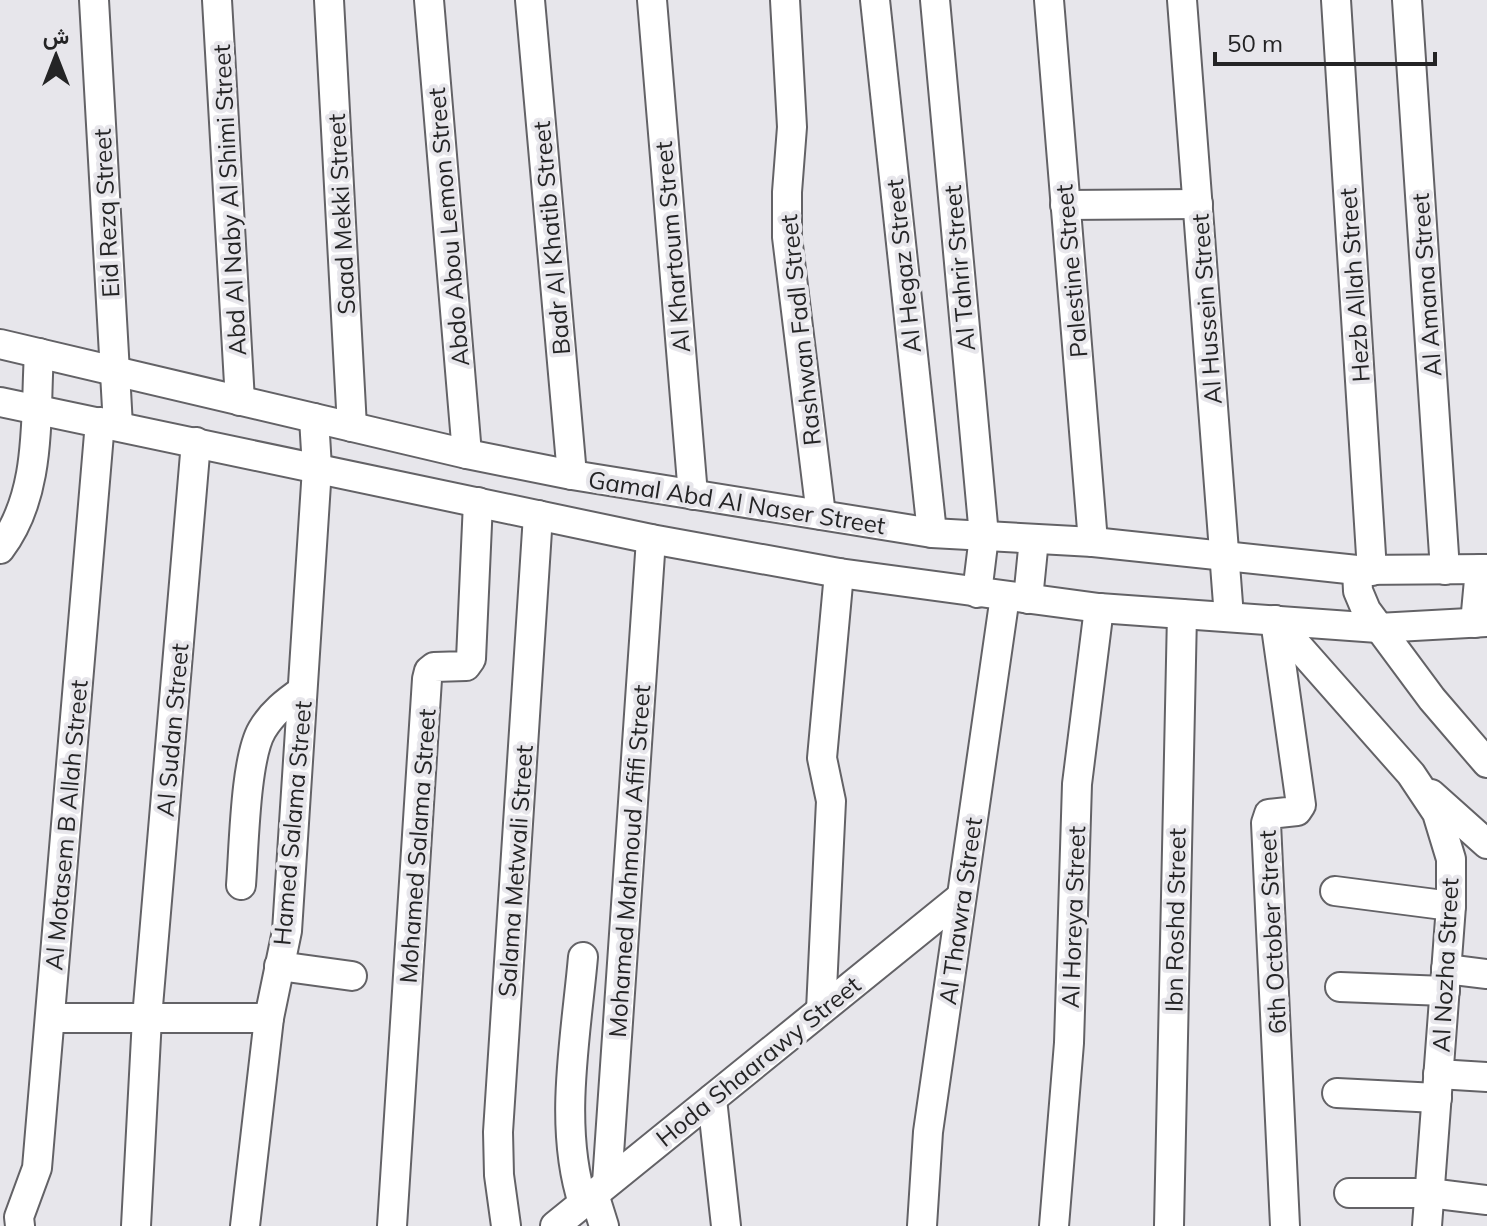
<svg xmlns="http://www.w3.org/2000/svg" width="1487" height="1226" viewBox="0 0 1487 1226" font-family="Mulish,Vazirmatn,sans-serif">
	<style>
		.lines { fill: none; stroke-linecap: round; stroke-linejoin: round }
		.minor-casing { stroke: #636266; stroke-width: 32 }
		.minor { stroke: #fff; stroke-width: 28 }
		.labels { text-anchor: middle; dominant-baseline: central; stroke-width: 8; stroke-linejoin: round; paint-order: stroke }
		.street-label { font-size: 24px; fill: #242425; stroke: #e7e6eb }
	</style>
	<rect width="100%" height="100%" fill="#e7e6eb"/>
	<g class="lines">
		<g class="minor-casing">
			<g id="minor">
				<path d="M 94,0 L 118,426"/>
				<path d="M 217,0 L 240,401"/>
				<path d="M 329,0 L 352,427"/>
				<path d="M 429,0 L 467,454"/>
				<path d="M 530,0 L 572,475"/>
				<path d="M 652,0 L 693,495"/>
				<path d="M 785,0 L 792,127 L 787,192 L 787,237 L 821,515"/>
				<path d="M 875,0 L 932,533"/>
				<path d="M 935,0 L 984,536 L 977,593"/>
				<path d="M 1049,0 L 1093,542"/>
				<path d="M 1182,0 L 1229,617"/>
				<path d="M 1336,0 L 1372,571"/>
				<path d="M 1407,0 L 1445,570"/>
				<path d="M 1065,205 L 1198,204"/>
				<path d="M 0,344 L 467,454 L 572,475 L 932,533 L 1093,542 L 1357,570 L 1487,569"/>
				<path d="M 0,402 L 651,539 L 839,573 L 1099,608 L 1378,628 L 1487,622"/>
				<path d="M 0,549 C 42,494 35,419 39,353"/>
				<path d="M 1357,570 L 1358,591 L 1366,610 L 1432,699 L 1487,763"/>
				<path d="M 1028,599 L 1034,539"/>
				<path d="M 1275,620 L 1411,774 L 1437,813 L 1451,859 L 1451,906 L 1427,1226"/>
				<path d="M 1275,620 L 1301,805 L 1297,811 L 1269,814 L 1266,823 L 1285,1226"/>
				<path d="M 1475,623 L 1480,569"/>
				<path d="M 1431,794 L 1487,844"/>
				<path d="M 241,885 C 244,848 245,759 262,730 C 272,713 286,702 302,691"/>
				<path d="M 1335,891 L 1451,906"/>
				<path d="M 583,957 C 576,1036 558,1127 583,1203"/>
				<path d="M 279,966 L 352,976"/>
				<path d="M 1446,969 L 1487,974"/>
				<path d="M 1340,987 L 1445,991"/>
				<path d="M 821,1010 L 831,801 L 822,758 L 839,573"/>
				<path d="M 50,1018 L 269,1018"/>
				<path d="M 1438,1074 L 1487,1077"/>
				<path d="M 1337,1093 L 1437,1098"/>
				<path d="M 712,1099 L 726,1226"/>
				<path d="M 607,1183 L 651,539"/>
				<path d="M 1349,1193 L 1429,1193 L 1487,1200"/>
				<path d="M 594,1194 L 604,1226"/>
				<path d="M 20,1226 L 19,1217 L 37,1168 L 100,422"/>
				<path d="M 136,1226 L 147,1018 L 196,442"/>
				<path d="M 245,1226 L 269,1018 L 287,931 L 317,468 L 314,418"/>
				<path d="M 392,1226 L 427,679 L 429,671 L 434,667 L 466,666 L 471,659 L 478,502"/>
				<path d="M 506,1226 L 499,1175 L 498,1132 L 538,515"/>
				<path d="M 555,1226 L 961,897"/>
				<path d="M 922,1226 L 928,1132 L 1005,596"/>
				<path d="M 1054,1226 L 1069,1043 L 1077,784 L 1099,608"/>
				<path d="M 1169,1226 L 1182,614"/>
			</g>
		</g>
		<use href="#minor" class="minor"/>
	</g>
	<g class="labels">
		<g class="street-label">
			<text transform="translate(229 200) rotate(-93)">Abd Al Naby Al Shimi Street</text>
			<text transform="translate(106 213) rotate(-93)">Eid Rezq Street</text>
			<text transform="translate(341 214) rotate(-93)">Saad Mekki Street</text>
			<text transform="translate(448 227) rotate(-95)">Abdo Abou Lemon Street</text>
			<text transform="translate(551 238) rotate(-95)">Badr Al Khatib Street</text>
			<text transform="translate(672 247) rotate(-95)">Al Khartoum Street</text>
			<text transform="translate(903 266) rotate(-96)">Al Hegaz Street</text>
			<text transform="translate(959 268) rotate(-95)">Al Tahrir Street</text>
			<text transform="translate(1071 271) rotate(-95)">Palestine Street</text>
			<text transform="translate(1354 285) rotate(-94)">Hezb Allah Street</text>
			<text transform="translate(1426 285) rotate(-94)">Al Amana Street</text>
			<text transform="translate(1206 309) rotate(-94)">Al Hussein Street</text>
			<text transform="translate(800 330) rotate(-96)">Rashwan Fadl Street</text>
			<text transform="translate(737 502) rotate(9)">Gamal Abd Al Naser Street</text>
			<text transform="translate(172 730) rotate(-85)">Al Sudan Street</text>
			<text transform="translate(292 823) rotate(-85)">Hamed Salama Street</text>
			<text transform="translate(66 825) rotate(-85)">Al Motasem B Allah Street</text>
			<text transform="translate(417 846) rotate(-86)">Mohamed Salama Street</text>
			<text transform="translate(629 861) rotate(-86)">Mohamed Mahmoud Afifi Street</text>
			<text transform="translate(515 871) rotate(-86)">Salama Metwali Street</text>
			<text transform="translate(960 911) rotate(-82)">Al Thawra Street</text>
			<text transform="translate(1073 917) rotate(-88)">Al Horeya Street</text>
			<text transform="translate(1175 920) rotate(-89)">Ibn Roshd Street</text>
			<text transform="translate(1272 932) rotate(-93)">6th October Street</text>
			<text transform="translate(1445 965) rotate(-87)">Al Nozha Street</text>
			<text transform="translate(758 1061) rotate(-39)">Hoda Shaarawy Street</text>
		</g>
	</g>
	<g transform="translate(56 56)" stroke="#e7e6eb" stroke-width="6" paint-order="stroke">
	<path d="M0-6L14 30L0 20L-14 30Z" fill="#242425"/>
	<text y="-12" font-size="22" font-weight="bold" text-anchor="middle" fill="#242425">ش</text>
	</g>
	<path d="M1215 52v12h220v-12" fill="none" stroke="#242425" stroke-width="4"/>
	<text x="1227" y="52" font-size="24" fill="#242425" stroke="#e7e6eb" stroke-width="6" paint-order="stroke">50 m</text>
</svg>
